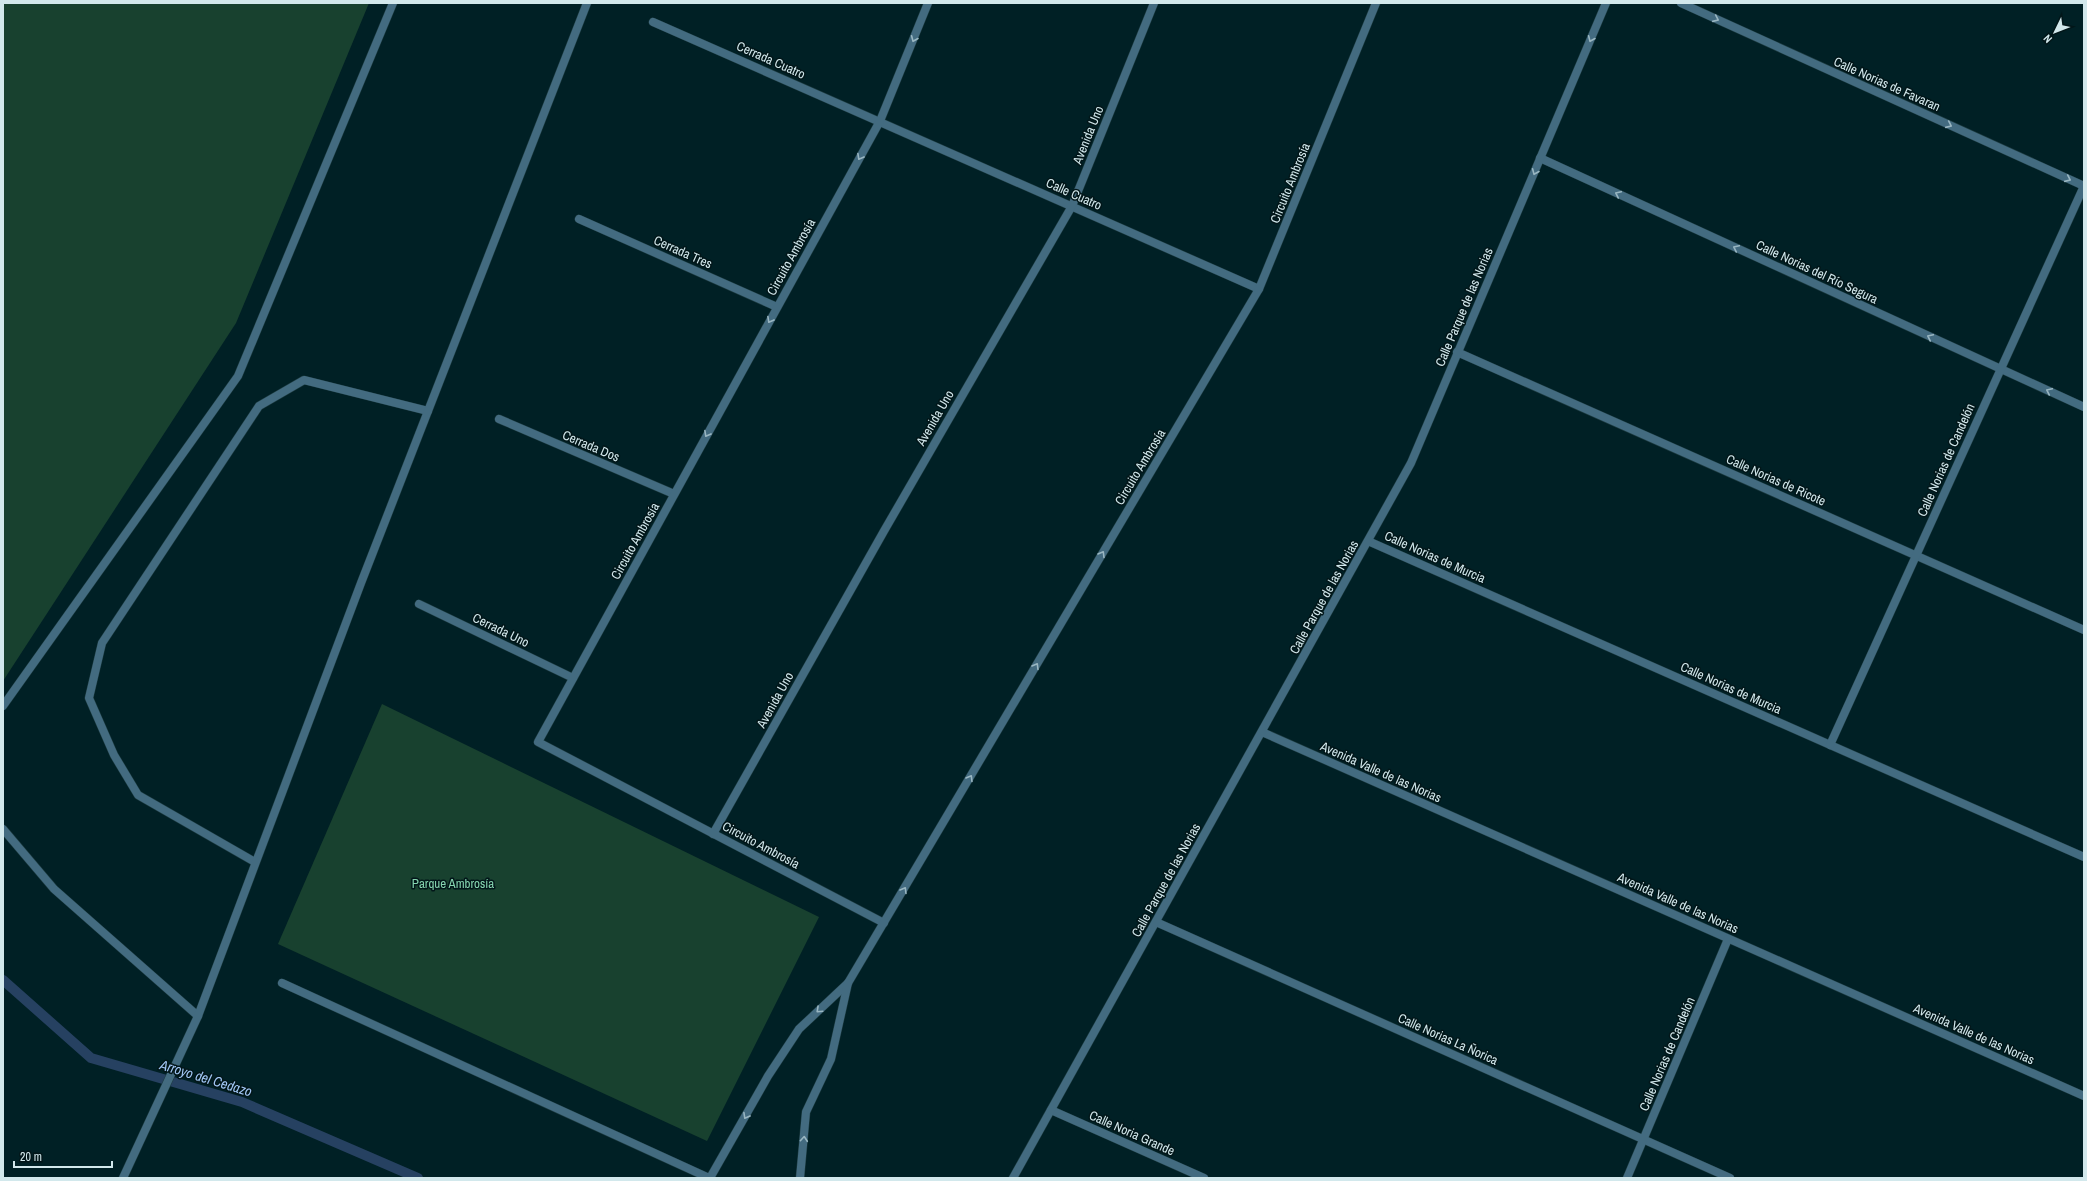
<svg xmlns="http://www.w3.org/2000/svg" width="2087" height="1181" viewBox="0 0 2087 1181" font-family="'Archivo Narrow',sans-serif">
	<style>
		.green { fill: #18412f }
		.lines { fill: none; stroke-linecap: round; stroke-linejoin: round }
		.stream { stroke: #264161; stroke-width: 10 }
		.lane-casing { stroke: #1d3c41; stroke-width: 9 }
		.street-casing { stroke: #1d3c41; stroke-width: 9 }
		.lane { stroke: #436b80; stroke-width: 8 }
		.street { stroke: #436b80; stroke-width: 8 }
		.oneway { stroke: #99b6c1 }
		.labels { text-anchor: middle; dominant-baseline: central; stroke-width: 3; stroke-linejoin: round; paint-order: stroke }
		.street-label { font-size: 13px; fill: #d2e8ec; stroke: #021619 }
		.park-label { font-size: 13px; fill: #85d4af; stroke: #021619 }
		.water-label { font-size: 14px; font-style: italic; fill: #a2c7f5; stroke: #021619 }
	</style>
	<rect width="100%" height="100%" fill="#002025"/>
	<g class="green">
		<path d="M 3,3 L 369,3 L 236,323 L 3,681 Z"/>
		<path d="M 382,704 L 819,917 L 707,1141 L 278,944 Z"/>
	</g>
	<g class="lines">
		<path class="stream" d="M 3,980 L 91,1058 L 242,1102 L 418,1178"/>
		<g class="lane-casing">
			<path id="lane" d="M 255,862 L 138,795 L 114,755 L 89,698 L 102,643 L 259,406 L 304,380 L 428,411"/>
		</g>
		<g class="street-casing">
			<g id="street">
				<path d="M 1681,3 L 2084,186"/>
				<path d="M 653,22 L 1259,289"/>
				<path d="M 1540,158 L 2084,407"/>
				<path d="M 579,219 L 777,307"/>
				<path d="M 1457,352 L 2084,630"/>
				<path d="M 499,419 L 674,494"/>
				<path d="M 1368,541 L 2084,857"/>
				<path d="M 419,604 L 573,678"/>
				<path d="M 3,706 L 238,376 L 393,3"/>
				<path d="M 1262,732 L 2084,1096"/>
				<path d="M 1830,745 L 2084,186"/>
				<path d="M 3,829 L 54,889 L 198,1016"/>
				<path d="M 713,834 L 884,531 L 1072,206 L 1154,3"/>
				<path d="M 1156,922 L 1730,1178"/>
				<path d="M 884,923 L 538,742 L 880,121 L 928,3"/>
				<path d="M 282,983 L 709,1178"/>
				<path d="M 1051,1110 L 1204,1178"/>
				<path d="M 123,1178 L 198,1016 L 361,583 L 587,3"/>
				<path d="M 710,1178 L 768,1076 L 799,1029 L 848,983 L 1259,289 L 1376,3"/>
				<path d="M 800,1178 L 806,1112 L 831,1059 L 848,983"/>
				<path d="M 1013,1178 L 1411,463 L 1606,3"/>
				<path d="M 1627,1178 L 1728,939"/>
			</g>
		</g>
		<use href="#lane" class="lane"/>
		<use href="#street" class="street"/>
	</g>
	<defs><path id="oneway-chevron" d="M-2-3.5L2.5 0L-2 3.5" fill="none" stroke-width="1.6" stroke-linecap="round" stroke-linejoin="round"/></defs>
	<g class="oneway">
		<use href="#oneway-chevron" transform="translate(1716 19) rotate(24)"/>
		<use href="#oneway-chevron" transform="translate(914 39) rotate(113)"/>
		<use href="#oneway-chevron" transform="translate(1591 39) rotate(113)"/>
		<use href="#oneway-chevron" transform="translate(1949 125) rotate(24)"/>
		<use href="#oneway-chevron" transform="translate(860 157) rotate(119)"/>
		<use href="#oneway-chevron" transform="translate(1535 172) rotate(113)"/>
		<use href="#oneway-chevron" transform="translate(2068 179) rotate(24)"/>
		<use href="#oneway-chevron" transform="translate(1618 194) rotate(-155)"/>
		<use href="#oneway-chevron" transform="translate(1736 248) rotate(-155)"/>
		<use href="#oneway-chevron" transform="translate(770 320) rotate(119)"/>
		<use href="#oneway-chevron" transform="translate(1930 337) rotate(-155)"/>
		<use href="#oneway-chevron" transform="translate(2049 391) rotate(-155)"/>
		<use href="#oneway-chevron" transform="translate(707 434) rotate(119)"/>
		<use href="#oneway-chevron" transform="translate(1102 554) rotate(-59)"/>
		<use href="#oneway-chevron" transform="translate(1036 666) rotate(-59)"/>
		<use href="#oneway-chevron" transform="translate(970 778) rotate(-59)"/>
		<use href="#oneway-chevron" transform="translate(904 890) rotate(-59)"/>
		<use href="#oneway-chevron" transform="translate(819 1010) rotate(137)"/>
		<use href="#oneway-chevron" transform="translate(746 1116) rotate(119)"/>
		<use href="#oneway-chevron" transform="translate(804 1139) rotate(-85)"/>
	</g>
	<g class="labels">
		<g class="street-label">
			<text transform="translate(771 60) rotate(24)">Cerrada Cuatro</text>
			<text transform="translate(1887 84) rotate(24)">Calle Norias de Favaran</text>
			<text transform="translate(1088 135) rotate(-68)">Avenida Uno</text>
			<text transform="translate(1290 183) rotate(-68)">Circuito Ambrosía</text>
			<text transform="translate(1074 194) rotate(24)">Calle Cuatro</text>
			<text transform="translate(683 252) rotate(24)">Cerrada Tres</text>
			<text transform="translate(791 257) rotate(-61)">Circuito Ambrosía</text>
			<text transform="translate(1817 272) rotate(25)">Calle Norias del Río Segura</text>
			<text transform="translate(1464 307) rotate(-67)">Calle Parque de las Norias</text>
			<text transform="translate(935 418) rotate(-60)">Avenida Uno</text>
			<text transform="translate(591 446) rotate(23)">Cerrada Dos</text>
			<text transform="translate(1946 460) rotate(-66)">Calle Norias de Candelón</text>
			<text transform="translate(1140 467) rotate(-59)">Circuito Ambrosía</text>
			<text transform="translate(1776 480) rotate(24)">Calle Norias de Ricote</text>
			<text transform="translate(635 541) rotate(-61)">Circuito Ambrosía</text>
			<text transform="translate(1435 557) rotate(24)">Calle Norias de Murcia</text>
			<text transform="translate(1324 597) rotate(-61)">Calle Parque de las Norias</text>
			<text transform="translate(501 630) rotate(26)">Cerrada Uno</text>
			<text transform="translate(1731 688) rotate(24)">Calle Norias de Murcia</text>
			<text transform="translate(775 700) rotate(-61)">Avenida Uno</text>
			<text transform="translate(1381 772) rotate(24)">Avenida Valle de las Norias</text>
			<text transform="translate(761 845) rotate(28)">Circuito Ambrosía</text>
			<text transform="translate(1166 880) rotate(-61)">Calle Parque de las Norias</text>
			<text transform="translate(1678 903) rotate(24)">Avenida Valle de las Norias</text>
			<text transform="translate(1974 1034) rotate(24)">Avenida Valle de las Norias</text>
			<text transform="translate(1448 1039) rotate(24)">Calle Norias La Ñorica</text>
			<text transform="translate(1667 1054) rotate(-67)">Calle Norias de Candelón</text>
			<text transform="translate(1132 1133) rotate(24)">Calle Noria Grande</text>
		</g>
		<g class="park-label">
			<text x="453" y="883">Parque Ambrosía</text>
		</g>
		<g class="water-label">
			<text transform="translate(206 1078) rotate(17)">Arroyo del Cedazo</text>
		</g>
	</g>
	<rect width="2087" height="1181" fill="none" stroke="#d2e8ec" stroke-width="8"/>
	<g transform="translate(2055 32) rotate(227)" stroke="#021619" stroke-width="3" paint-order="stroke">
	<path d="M0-3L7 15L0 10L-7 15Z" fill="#d2e8ec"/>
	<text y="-6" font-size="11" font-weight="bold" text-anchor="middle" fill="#d2e8ec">N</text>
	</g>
	<path d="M14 1161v6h98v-6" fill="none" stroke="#d2e8ec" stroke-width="2"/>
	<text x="20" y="1161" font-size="12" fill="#d2e8ec" stroke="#021619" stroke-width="3" paint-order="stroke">20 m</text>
</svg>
